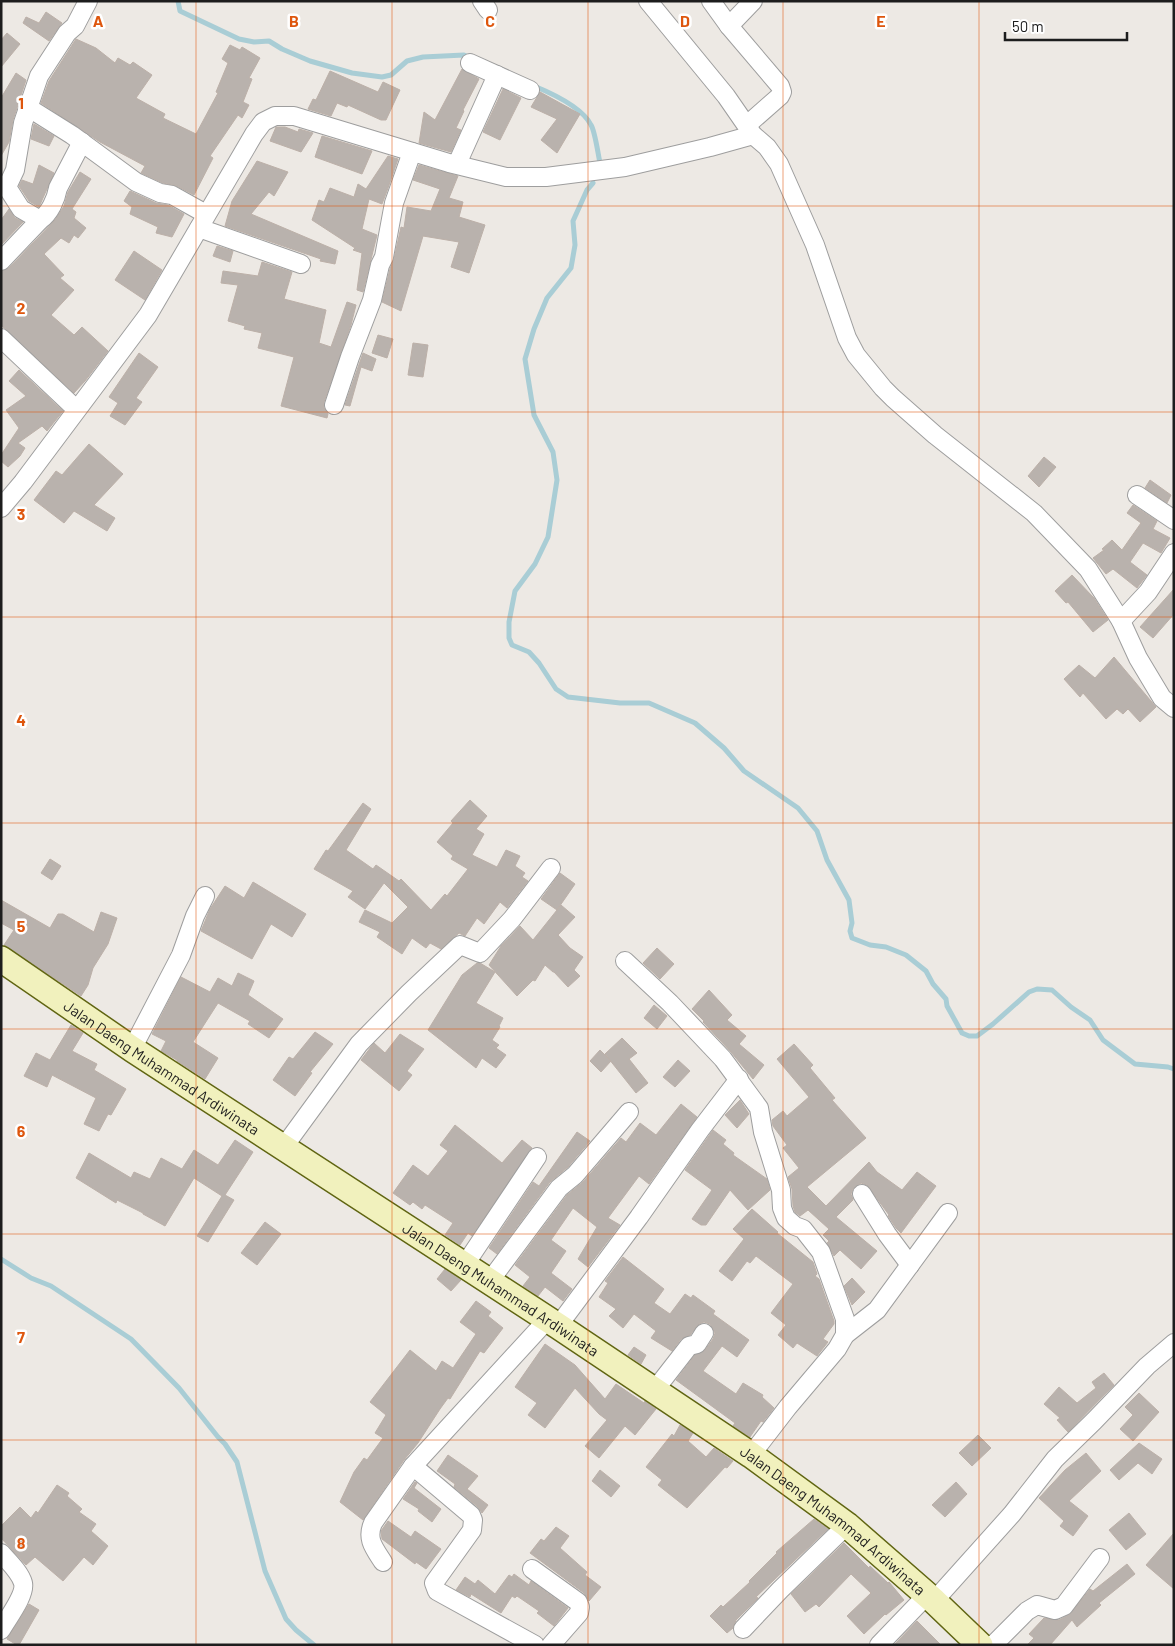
<svg xmlns="http://www.w3.org/2000/svg" width="1175" height="1646" viewBox="0 0 1175 1646" font-family="Barlow,sans-serif">
	<style>
		.lines { fill: none; stroke-linecap: round; stroke-linejoin: round }
		.stream { stroke: #a9cdd5; stroke-width: 5 }
		.building { fill: #b9b2ad; stroke: #bcb0a8 }
		.minor-casing { stroke: #9e9e9e; stroke-width: 20 }
		.secondary-casing { stroke: #606512; stroke-width: 28 }
		.minor { stroke: #fff; stroke-width: 18 }
		.secondary { stroke: #f1f1bd; stroke-width: 25 }
		.grid { fill: none; stroke: #de560d; stroke-width: 1; stroke-opacity: 0.55 }
		.labels { text-anchor: middle; dominant-baseline: central; stroke-width: 5; stroke-linejoin: round; paint-order: stroke }
		.street-label { font-size: 15px; fill: #1d1d1d; stroke: #fff }
		.grid-label { font-size: 16px; text-anchor: middle; font-weight: bold; fill: #de560d; stroke: #fff; stroke-width: 5; stroke-linejoin: round; paint-order: stroke }
	</style>
	<rect width="100%" height="100%" fill="#ede9e4"/>
	<g class="lines">
		<g class="stream">
			<path d="M 178,1 L 180,11 L 239,39 L 254,42 L 269,41 L 282,49 L 310,61 L 352,73 L 382,77 L 391,75 L 407,61 L 423,57 L 464,55 L 471,58"/>
			<path d="M 534,86 C 551,93 582,107 591,125 C 595,131 598,154 600,163"/>
			<path d="M 593,183 L 587,190 L 573,221 L 575,245 L 571,268 L 547,298 L 534,329 L 525,359 L 534,415 L 553,452 L 557,480 L 548,537 L 535,564 L 515,591 L 509,622 L 509,638 L 512,645 L 529,652 L 539,663 L 556,689 L 568,697 L 620,703 L 649,703 L 695,723 L 724,748 L 744,771 L 798,808 L 817,831 L 827,860 L 849,900 L 852,923 L 850,931 L 852,938 L 870,945 L 886,947 L 906,955 L 926,971 L 933,984 L 946,999 L 947,1006 L 962,1033 L 969,1036 L 977,1036 L 993,1024 L 1029,992 L 1037,989 L 1052,990 L 1071,1007 L 1090,1020 L 1103,1040 L 1135,1064 L 1168,1067 L 1174,1069"/>
			<path d="M 1,1259 L 31,1278 L 51,1286 L 131,1339 L 179,1388 L 218,1437 L 225,1444 L 237,1462 L 265,1571 L 286,1619 L 296,1630 L 314,1645"/>
		</g>
	</g>
	<g class="building">
		<path d="M 46,12 L 62,23 L 49,41 L 23,23 L 26,17 L 39,23 Z"/>
		<path d="M 7,33 L 20,44 L 1,67 L 1,40 Z"/>
		<path d="M 76,39 L 96,48 L 115,63 L 118,58 L 130,65 L 133,62 L 152,75 L 136,98 L 165,114 L 163,118 L 196,134 L 218,93 L 216,92 L 228,63 L 222,59 L 230,45 L 240,50 L 242,47 L 260,58 L 249,78 L 252,79 L 243,102 L 249,105 L 242,118 L 238,115 L 210,156 L 213,158 L 194,195 L 177,186 L 163,183 L 141,173 L 145,166 L 100,142 L 41,103 L 49,81 Z"/>
		<path d="M 462,69 L 479,79 L 463,110 L 464,111 L 456,128 L 461,130 L 451,152 L 419,143 L 424,112 L 435,120 Z"/>
		<path d="M 330,71 L 378,92 L 383,82 L 400,90 L 386,120 L 381,120 L 348,105 L 347,107 L 337,103 L 331,116 L 308,109 L 313,99 L 316,100 Z"/>
		<path d="M 16,73 L 26,80 L 13,120 L 9,142 L 1,156 L 1,98 Z"/>
		<path d="M 503,89 L 521,98 L 500,140 L 483,132 Z"/>
		<path d="M 540,92 L 580,114 L 557,153 L 541,140 L 557,119 L 531,107 Z"/>
		<path d="M 34,124 L 54,136 L 49,146 L 31,139 Z"/>
		<path d="M 276,127 L 285,127 L 298,132 L 299,129 L 313,133 L 301,152 L 270,141 Z"/>
		<path d="M 322,136 L 372,151 L 362,174 L 315,157 Z"/>
		<path d="M 388,156 L 398,159 L 388,188 L 382,204 L 369,199 L 362,229 L 377,235 L 363,292 L 357,290 L 362,253 L 353,250 L 355,248 L 312,220 L 319,200 L 324,202 L 330,188 L 354,197 L 358,184 L 366,189 Z"/>
		<path d="M 257,161 L 288,172 L 274,196 L 269,192 L 251,214 L 338,251 L 335,264 L 320,261 L 321,259 L 225,226 L 232,201 Z"/>
		<path d="M 39,165 L 54,173 L 39,207 L 29,201 L 19,186 L 22,180 L 33,184 Z"/>
		<path d="M 419,165 L 458,176 L 449,198 L 463,202 L 459,217 L 485,225 L 469,273 L 451,267 L 459,242 L 423,236 L 401,311 L 382,302 L 390,269 L 394,259 L 401,227 L 404,228 L 407,207 L 431,211 L 440,189 L 413,180 Z"/>
		<path d="M 80,172 L 91,179 L 72,209 L 76,212 L 74,218 L 86,228 L 78,238 L 74,235 L 69,243 L 61,238 L 44,254 L 64,275 L 60,278 L 74,290 L 51,315 L 74,335 L 82,327 L 108,351 L 85,381 L 74,393 L 1,325 L 1,271 L 9,268 L 55,220 L 64,206 L 68,192 Z"/>
		<path d="M 130,191 L 156,203 L 168,205 L 184,214 L 172,237 L 156,233 L 158,227 L 130,214 L 132,207 L 124,201 Z"/>
		<path d="M 9,209 L 15,218 L 23,222 L 1,245 L 1,220 Z"/>
		<path d="M 217,246 L 233,251 L 230,262 L 213,256 Z"/>
		<path d="M 134,251 L 162,270 L 145,300 L 115,280 Z"/>
		<path d="M 262,262 L 292,272 L 284,299 L 326,310 L 319,343 L 331,347 L 347,302 L 356,305 L 351,325 L 324,402 L 324,408 L 328,414 L 327,418 L 281,406 L 294,357 L 258,348 L 262,333 L 244,329 L 245,326 L 228,321 L 238,285 L 221,283 L 223,271 L 258,276 Z"/>
		<path d="M 378,335 L 393,339 L 387,358 L 372,353 Z"/>
		<path d="M 413,343 L 428,345 L 423,377 L 408,375 Z"/>
		<path d="M 139,353 L 158,367 L 136,398 L 142,402 L 125,425 L 110,416 L 118,403 L 109,397 Z"/>
		<path d="M 363,353 L 376,359 L 372,371 L 361,367 L 350,406 L 345,405 Z"/>
		<path d="M 19,370 L 63,411 L 47,431 L 42,426 L 18,443 L 25,448 L 20,456 L 8,467 L 1,461 L 1,455 L 19,428 L 6,410 L 26,396 L 9,381 Z"/>
		<path d="M 89,444 L 123,474 L 94,505 L 115,518 L 107,531 L 74,511 L 64,523 L 34,500 L 56,471 L 62,475 Z"/>
		<path d="M 1044,457 L 1056,467 L 1039,487 L 1028,476 Z"/>
		<path d="M 1150,480 L 1171,495 L 1167,503 L 1145,488 Z"/>
		<path d="M 1133,505 L 1157,521 L 1153,529 L 1170,538 L 1161,553 L 1143,543 L 1130,562 L 1147,575 L 1137,588 L 1113,569 L 1106,574 L 1093,558 L 1104,550 L 1102,549 L 1112,540 L 1122,550 L 1141,523 L 1127,513 Z"/>
		<path d="M 1072,575 L 1094,598 L 1108,620 L 1093,632 L 1068,602 L 1066,603 L 1055,591 Z"/>
		<path d="M 1174,589 L 1174,614 L 1153,638 L 1140,627 Z"/>
		<path d="M 1114,657 L 1156,707 L 1140,722 L 1128,709 L 1123,714 L 1117,709 L 1106,719 L 1083,693 L 1080,697 L 1064,679 L 1079,665 L 1095,678 Z"/>
		<path d="M 470,800 L 487,816 L 476,829 L 484,834 L 472,855 L 497,867 L 506,850 L 520,856 L 515,866 L 525,873 L 522,877 L 528,881 L 507,908 L 500,902 L 484,924 L 477,918 L 465,936 L 459,933 L 441,949 L 430,943 L 426,948 L 412,938 L 402,954 L 377,937 L 380,932 L 359,922 L 365,910 L 392,923 L 408,907 L 384,883 L 365,909 L 348,897 L 353,891 L 314,869 L 326,850 L 328,851 L 363,803 L 371,809 L 346,850 L 373,869 L 376,865 L 399,881 L 401,879 L 431,910 L 445,894 L 447,896 L 468,869 L 451,859 L 453,856 L 437,842 L 453,823 L 451,821 Z"/>
		<path d="M 50,859 L 61,866 L 52,880 L 41,873 Z"/>
		<path d="M 560,873 L 575,884 L 557,910 L 541,899 Z"/>
		<path d="M 253,882 L 306,914 L 292,937 L 271,924 L 252,959 L 201,931 L 210,909 L 225,886 L 244,898 Z"/>
		<path d="M 1,900 L 50,928 L 58,914 L 63,914 L 94,932 L 101,912 L 117,918 L 108,944 L 93,968 L 88,985 L 81,996 L 4,945 L 14,930 L 1,923 Z"/>
		<path d="M 561,905 L 575,917 L 558,935 L 570,948 L 583,957 L 574,970 L 580,976 L 568,987 L 554,972 L 553,972 L 545,965 L 535,981 L 533,980 L 517,996 L 489,965 L 501,946 L 520,926 L 533,940 Z"/>
		<path d="M 657,948 L 674,964 L 660,979 L 643,963 Z"/>
		<path d="M 477,963 L 480,963 L 495,972 L 476,1003 L 503,1018 L 499,1026 L 500,1027 L 492,1040 L 499,1045 L 496,1048 L 506,1055 L 496,1068 L 482,1058 L 476,1068 L 428,1030 L 462,975 Z"/>
		<path d="M 238,973 L 254,981 L 248,995 L 283,1019 L 269,1038 L 248,1024 L 250,1021 L 218,1003 L 193,1042 L 218,1058 L 205,1079 L 177,1061 L 177,1060 L 161,1051 L 166,1041 L 152,1034 L 181,977 L 210,992 L 218,978 L 232,986 Z"/>
		<path d="M 709,990 L 732,1015 L 727,1020 L 746,1036 L 739,1044 L 764,1065 L 753,1079 L 731,1052 L 703,1022 L 704,1021 L 692,1009 Z"/>
		<path d="M 654,1005 L 667,1016 L 657,1029 L 644,1018 Z"/>
		<path d="M 71,1025 L 83,1033 L 72,1051 L 97,1064 L 94,1070 L 126,1089 L 111,1115 L 108,1114 L 99,1131 L 84,1124 L 96,1098 L 52,1075 L 47,1087 L 24,1076 L 36,1053 L 50,1060 Z"/>
		<path d="M 315,1032 L 333,1044 L 310,1072 L 312,1073 L 295,1096 L 273,1080 L 289,1057 L 293,1059 Z"/>
		<path d="M 400,1034 L 424,1049 L 407,1071 L 412,1075 L 399,1091 L 361,1060 L 374,1043 L 385,1053 Z"/>
		<path d="M 622,1038 L 637,1053 L 629,1059 L 648,1083 L 636,1093 L 605,1054 Z"/>
		<path d="M 794,1044 L 813,1065 L 810,1068 L 835,1098 L 832,1100 L 866,1138 L 807,1187 L 826,1206 L 869,1162 L 877,1172 L 902,1190 L 917,1172 L 936,1186 L 901,1233 L 896,1228 L 888,1216 L 889,1215 L 867,1185 L 861,1183 L 853,1189 L 851,1194 L 853,1200 L 836,1217 L 877,1251 L 861,1269 L 840,1250 L 834,1256 L 827,1243 L 829,1241 L 823,1235 L 829,1229 L 808,1210 L 800,1216 L 795,1212 L 793,1206 L 792,1189 L 788,1177 L 799,1168 L 783,1148 L 787,1145 L 773,1126 L 772,1120 L 783,1111 L 787,1116 L 809,1097 L 777,1059 Z"/>
		<path d="M 600,1050 L 611,1061 L 601,1072 L 590,1061 Z"/>
		<path d="M 678,1060 L 690,1071 L 675,1087 L 663,1077 Z"/>
		<path d="M 740,1100 L 749,1114 L 737,1128 L 725,1115 Z"/>
		<path d="M 681,1104 L 697,1117 L 649,1184 L 639,1176 L 608,1218 L 620,1225 L 588,1267 L 578,1259 L 597,1227 L 573,1208 L 551,1240 L 566,1251 L 551,1273 L 572,1289 L 563,1301 L 545,1287 L 538,1296 L 523,1286 L 530,1277 L 515,1265 L 567,1195 L 583,1182 L 621,1138 L 626,1142 L 640,1123 L 656,1135 Z"/>
		<path d="M 455,1125 L 502,1163 L 522,1140 L 532,1148 L 472,1236 L 468,1233 L 460,1245 L 445,1235 L 453,1223 L 425,1205 L 422,1209 L 413,1202 L 410,1205 L 393,1193 L 413,1165 L 428,1176 L 448,1151 L 440,1145 Z"/>
		<path d="M 713,1130 L 726,1140 L 723,1144 L 734,1153 L 733,1155 L 767,1179 L 770,1190 L 748,1210 L 730,1190 L 706,1225 L 701,1225 L 692,1219 L 712,1190 L 685,1170 Z"/>
		<path d="M 577,1132 L 590,1141 L 568,1167 L 550,1182 L 497,1254 L 489,1248 L 533,1182 L 539,1186 Z"/>
		<path d="M 235,1140 L 253,1152 L 225,1195 L 234,1200 L 208,1242 L 197,1236 L 222,1196 L 194,1178 L 165,1226 L 143,1214 L 143,1213 L 117,1200 L 116,1203 L 76,1178 L 89,1153 L 131,1178 L 134,1172 L 150,1179 L 161,1158 L 182,1169 L 194,1150 L 218,1165 Z"/>
		<path d="M 752,1209 L 778,1232 L 777,1233 L 813,1262 L 817,1274 L 815,1276 L 819,1279 L 834,1321 L 834,1324 L 823,1339 L 828,1342 L 817,1356 L 797,1343 L 793,1348 L 778,1335 L 786,1325 L 771,1313 L 793,1284 L 756,1256 L 750,1263 L 747,1261 L 732,1281 L 719,1271 L 744,1239 L 733,1229 Z"/>
		<path d="M 265,1222 L 281,1234 L 257,1265 L 241,1253 Z"/>
		<path d="M 623,1257 L 664,1289 L 654,1303 L 670,1314 L 685,1294 L 691,1298 L 693,1295 L 715,1311 L 713,1314 L 749,1340 L 737,1357 L 722,1346 L 703,1371 L 736,1394 L 743,1383 L 763,1395 L 762,1397 L 774,1408 L 763,1422 L 761,1421 L 750,1437 L 733,1426 L 735,1423 L 676,1380 L 695,1355 L 705,1350 L 713,1339 L 715,1333 L 710,1324 L 704,1322 L 699,1324 L 690,1335 L 681,1339 L 672,1351 L 651,1338 L 656,1331 L 634,1314 L 623,1328 L 609,1316 L 616,1309 L 599,1297 L 608,1283 L 605,1281 Z"/>
		<path d="M 445,1269 L 461,1280 L 451,1291 L 437,1279 Z"/>
		<path d="M 852,1278 L 865,1292 L 852,1305 L 844,1286 Z"/>
		<path d="M 476,1301 L 491,1312 L 488,1316 L 503,1328 L 484,1353 L 480,1351 L 450,1399 L 448,1398 L 440,1409 L 418,1443 L 404,1460 L 363,1520 L 340,1502 L 354,1472 L 364,1458 L 367,1460 L 383,1438 L 375,1433 L 386,1415 L 370,1402 L 410,1350 L 436,1371 L 442,1361 L 453,1368 L 476,1334 L 460,1322 Z"/>
		<path d="M 545,1344 L 575,1365 L 605,1399 L 616,1384 L 644,1403 L 645,1401 L 656,1409 L 635,1435 L 625,1426 L 599,1458 L 585,1446 L 607,1420 L 599,1414 L 575,1388 L 545,1428 L 528,1415 L 537,1403 L 515,1387 Z"/>
		<path d="M 634,1347 L 646,1355 L 641,1364 L 628,1355 Z"/>
		<path d="M 1104,1373 L 1114,1385 L 1068,1432 L 1057,1420 L 1060,1418 L 1044,1404 L 1059,1387 L 1077,1403 L 1096,1388 L 1092,1382 Z"/>
		<path d="M 1139,1393 L 1159,1412 L 1133,1441 L 1120,1429 L 1133,1415 L 1125,1407 Z"/>
		<path d="M 680,1425 L 693,1433 L 688,1441 L 706,1457 L 714,1448 L 733,1461 L 727,1468 L 725,1467 L 687,1508 L 658,1485 L 662,1480 L 646,1467 L 672,1434 L 674,1436 Z"/>
		<path d="M 978,1435 L 991,1448 L 972,1466 L 959,1453 Z"/>
		<path d="M 1139,1443 L 1162,1459 L 1152,1474 L 1138,1463 L 1119,1480 L 1110,1470 Z"/>
		<path d="M 1086,1453 L 1101,1471 L 1069,1501 L 1088,1516 L 1073,1536 L 1060,1526 L 1064,1521 L 1039,1498 L 1065,1470 Z"/>
		<path d="M 448,1455 L 478,1476 L 467,1489 L 488,1505 L 482,1513 L 478,1507 L 454,1487 L 455,1484 L 437,1471 Z"/>
		<path d="M 600,1470 L 620,1486 L 611,1497 L 592,1481 Z"/>
		<path d="M 415,1482 L 417,1483 L 414,1488 L 441,1509 L 432,1522 L 418,1511 L 419,1509 L 403,1499 Z"/>
		<path d="M 956,1482 L 967,1494 L 945,1517 L 932,1505 Z"/>
		<path d="M 57,1485 L 69,1493 L 67,1496 L 82,1509 L 79,1512 L 96,1524 L 91,1531 L 108,1546 L 93,1565 L 84,1557 L 63,1581 L 35,1557 L 26,1565 L 1,1538 L 1,1526 L 20,1507 L 31,1518 L 36,1511 L 38,1513 Z"/>
		<path d="M 1129,1513 L 1146,1534 L 1126,1550 L 1109,1530 Z"/>
		<path d="M 814,1519 L 828,1529 L 756,1597 L 758,1598 L 736,1620 L 733,1628 L 727,1633 L 710,1616 L 721,1605 L 723,1607 L 750,1582 L 749,1581 L 777,1553 L 776,1552 Z"/>
		<path d="M 388,1521 L 411,1537 L 415,1531 L 441,1549 L 426,1569 L 416,1562 L 415,1564 L 382,1539 L 381,1531 Z"/>
		<path d="M 556,1527 L 569,1536 L 560,1548 L 587,1572 L 585,1575 L 601,1587 L 589,1601 L 584,1593 L 530,1553 L 541,1539 L 544,1541 Z"/>
		<path d="M 1174,1533 L 1174,1589 L 1146,1565 Z"/>
		<path d="M 844,1543 L 869,1568 L 870,1566 L 888,1583 L 889,1582 L 904,1600 L 886,1615 L 885,1614 L 864,1634 L 847,1616 L 871,1593 L 851,1574 L 819,1607 L 816,1604 L 805,1612 L 791,1594 Z"/>
		<path d="M 1127,1564 L 1135,1574 L 1099,1603 L 1101,1605 L 1077,1627 L 1072,1620 L 1050,1645 L 1027,1645 L 1034,1638 L 1029,1634 L 1044,1618 L 1059,1620 L 1069,1615 L 1090,1589 L 1093,1591 Z"/>
		<path d="M 514,1574 L 529,1585 L 531,1581 L 568,1608 L 554,1626 L 537,1613 L 539,1611 L 517,1596 L 515,1598 L 512,1596 L 501,1613 L 471,1594 L 470,1597 L 456,1590 L 465,1577 L 475,1584 L 478,1580 L 495,1594 L 509,1575 L 512,1577 Z"/>
		<path d="M 29,1604 L 39,1610 L 19,1645 L 17,1645 L 7,1639 Z"/>
		<path d="M 917,1621 L 941,1645 L 894,1645 Z"/>
	</g>
	<g class="lines">
		<g class="minor-casing">
			<g id="minor">
				<path d="M 482,1 L 488,10"/>
				<path d="M 648,1 L 726,96 L 753,135 L 767,147 L 779,164 L 815,245 L 847,338 L 856,355 L 883,388 L 893,398 L 935,435 L 1034,513 L 1088,569 L 1121,621 L 1138,658 L 1162,698 L 1174,708"/>
				<path d="M 711,1 L 729,26 L 780,86 L 782,92 L 780,96 L 747,125"/>
				<path d="M 729,26 L 753,1"/>
				<path d="M 470,63 L 530,90"/>
				<path d="M 29,108 L 72,135 L 136,182 L 160,193 L 172,195 L 206,214"/>
				<path d="M 457,164 L 497,75"/>
				<path d="M 40,220 L 21,209 L 7,187 L 15,170 L 23,123 L 39,76 L 67,33 L 75,26 L 88,1"/>
				<path d="M 199,228 L 301,264"/>
				<path d="M 1,261 L 40,220 C 50,213 56,199 58,188 L 82,142"/>
				<path d="M 1,338 L 76,409"/>
				<path d="M 334,405 L 350,357 L 372,300 L 380,265 L 384,257 L 394,203 L 412,152"/>
				<path d="M 1137,495 L 1174,520"/>
				<path d="M 1,508 L 23,482 L 148,315 L 254,134 L 263,122 L 275,116 L 294,116 L 449,163 L 506,177 L 546,177 L 625,167 L 710,147 L 753,135"/>
				<path d="M 1121,621 L 1148,592 L 1174,553"/>
				<path d="M 625,961 L 670,1003 L 723,1059 L 759,1108 L 763,1132 L 781,1190 L 782,1208 L 786,1218 L 795,1226 L 803,1229 L 821,1252 L 845,1319 L 845,1335 L 837,1349 L 788,1407 L 751,1455"/>
				<path d="M 132,1049 L 181,955 L 195,916 L 205,896"/>
				<path d="M 283,1148 L 359,1044 L 409,993 L 460,945 L 480,953 L 512,919 L 551,868"/>
				<path d="M 862,1194 L 887,1234 L 910,1265"/>
				<path d="M 464,1266 L 537,1157"/>
				<path d="M 489,1282 L 559,1188 L 575,1175 L 629,1112"/>
				<path d="M 558,1326 L 639,1217 L 700,1130 L 739,1079"/>
				<path d="M 845,1335 L 877,1310 L 948,1213"/>
				<path d="M 654,1391 L 689,1346 L 697,1344 L 704,1333"/>
				<path d="M 413,1466 L 471,1515 L 473,1520 L 472,1530 L 434,1583 L 437,1591 L 535,1645"/>
				<path d="M 1,1553 C 8,1561 20,1572 23,1583 C 26,1595 7,1619 1,1630"/>
				<path d="M 383,1562 C 374,1548 366,1539 373,1523 L 413,1466 L 547,1320"/>
				<path d="M 532,1569 L 578,1602 L 580,1607 L 579,1613 L 551,1645"/>
				<path d="M 934,1601 L 1012,1514 L 1055,1459 L 1094,1421 L 1147,1366 L 1174,1343"/>
				<path d="M 743,1629 L 780,1590 L 847,1525"/>
				<path d="M 879,1645 L 927,1595"/>
				<path d="M 993,1645 L 1027,1611 L 1037,1605 L 1055,1610 L 1064,1606 L 1100,1558"/>
			</g>
		</g>
		<g class="secondary-casing">
			<g id="secondary">
				<path id="s1" d="M 1,959 L 132,1049 L 558,1326 L 751,1455 L 847,1525 L 934,1601 L 980,1645"/>
			</g>
		</g>
		<use href="#minor" class="minor"/>
		<use href="#secondary" class="secondary"/>
	</g>
	<path class="grid" d="M 196,1 L 196,1645M 392,1 L 392,1645M 588,1 L 588,1645M 783,1 L 783,1645M 979,1 L 979,1645M 1,206 L 1174,206M 1,412 L 1174,412M 1,617 L 1174,617M 1,823 L 1174,823M 1,1029 L 1174,1029M 1,1234 L 1174,1234M 1,1440 L 1174,1440"/>
	<g class="labels">
		<g class="street-label">
			<text stroke="none"><textPath href="#s1" startOffset="194">Jalan Daeng Muhammad Ardiwinata</textPath></text>
			<text stroke="none"><textPath href="#s1" startOffset="599">Jalan Daeng Muhammad Ardiwinata</textPath></text>
			<text stroke="none"><textPath href="#s1" startOffset="1004">Jalan Daeng Muhammad Ardiwinata</textPath></text>
		</g>
	</g>
	<g class="grid-label">
		<text x="98" y="27">A</text>
		<text x="294" y="27">B</text>
		<text x="490" y="27">C</text>
		<text x="685" y="27">D</text>
		<text x="881" y="27">E</text>
		<text x="21" y="109">1</text>
		<text x="21" y="314">2</text>
		<text x="21" y="520">3</text>
		<text x="21" y="726">4</text>
		<text x="21" y="932">5</text>
		<text x="21" y="1137">6</text>
		<text x="21" y="1343">7</text>
		<text x="21" y="1549">8</text>
	</g>
	<rect width="1175" height="1646" fill="none" stroke="#1d1d1d" stroke-width="5"/>
	<path d="M1005 32v8h122v-8" fill="none" stroke="#1d1d1d" stroke-width="2.5"/>
	<text x="1012" y="32" font-size="15" fill="#1d1d1d" stroke="#ffffff" stroke-width="4" paint-order="stroke">50 m</text>
</svg>
